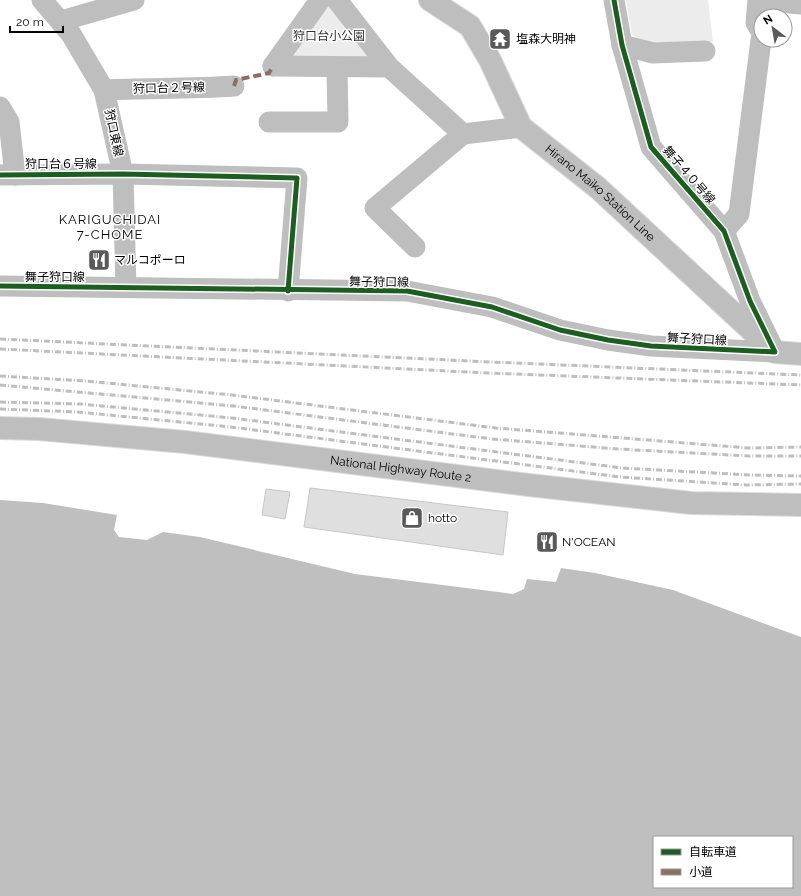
<svg xmlns="http://www.w3.org/2000/svg" width="801" height="896" viewBox="0 0 801 896" font-family="Raleway,'Noto Sans JP',sans-serif">
	<style>
		.green { fill: #ececec }
		.water { fill: #bfbfbf; fill-rule: evenodd }
		.building { fill: #dfdfdf; stroke: #c7c7c7 }
		.lines { fill: none; stroke-linecap: round; stroke-linejoin: round }
		.major-casing { stroke: #dbdbdb; stroke-width: 24 }
		.highway-casing { stroke: #dbdbdb; stroke-width: 24 }
		.minor { stroke: #bebebe; stroke-width: 21 }
		.major { stroke: #bebebe; stroke-width: 22 }
		.highway { stroke: #bebebe; stroke-width: 22 }
		.rail { stroke: #bebebe; stroke-width: 3; stroke-dasharray: 6 2 1 2; stroke-linecap: butt }
		.quiet { stroke: #8d6e63; stroke-width: 4; stroke-dasharray: 8 4; stroke-linecap: butt }
		.cycleway-casing { stroke: #fff; stroke-width: 8 }
		.cycleway { stroke: #1b5e20; stroke-width: 5 }
		.labels { text-anchor: middle; dominant-baseline: central; stroke-width: 3; stroke-linejoin: round; paint-order: stroke }
		.park-label { font-size: 12px; fill: #333; stroke: #fff }
		.poi-label { font-size: 12px; fill: #000; stroke: #fff; text-anchor: start }
		.street-label { font-size: 12px; fill: #000; stroke: #fff }
		.neighbourhood-label { font-size: 13px; letter-spacing: 1px; fill: #000; stroke: #fff }
	</style>
	<rect width="100%" height="100%" fill="#fff"/>
	<g class="green">
		<path d="M 328,0 L 372,57 L 285,59 Z"/>
		<path d="M 626,0 L 708,0 L 713,42 L 653,47 L 632,35 Z"/>
	</g>
	<path class="water" d="M 0,500 L 43,503 L 117,515 L 114,530 L 119,537 L 147,540 L 163,532 L 200,537 L 355,574 L 513,594 L 524,589 L 527,579 L 556,582 L 561,568 L 595,573 L 673,590 L 801,637 L 801,896 L 0,896 ZM 654,837 L 792,837 L 792,887 L 654,887 Z"/>
	<g class="building">
		<path d="M 310,488 L 508,512 L 503,555 L 304,527 Z"/>
		<path d="M 266,489 L 290,492 L 285,519 L 262,515 Z"/>
	</g>
	<g class="lines">
		<g class="major-casing">
			<g id="major">
				<path id="s1" d="M 430,0 L 470,26 L 490,60 L 521,127 L 598,188 L 775,352 L 801,354"/>
			</g>
		</g>
		<g class="highway-casing">
			<g id="highway">
				<path id="s2" d="M 0,428 L 39,429 L 185,442 L 529,485 L 691,503 L 801,505"/>
			</g>
		</g>
		<g class="minor">
			<path d="M 42,0 L 71,34 L 104,90 L 123,174 L 126,287"/>
			<path d="M 337,0 L 389,67 L 463,134 L 521,127"/>
			<path d="M 61,21 L 134,0"/>
			<path d="M 761,31 L 756,23 L 758,0 L 801,4"/>
			<path d="M 622,45 L 653,53 L 705,51"/>
			<path d="M 273,66 L 389,67"/>
			<path d="M 273,66 L 320,0"/>
			<path d="M 104,90 C 148,88 191,89 234,86"/>
			<path d="M 0,107 L 9,122 L 15,175"/>
			<path d="M 269,122 L 338,122 L 337,68"/>
			<path d="M 0,175 L 123,174 L 297,178 L 288,291"/>
			<path d="M 724,231 L 739,214 L 761,40"/>
			<path d="M 415,247 L 375,208 L 463,134"/>
			<path d="M 0,286 L 407,291 L 492,307 L 560,330 L 608,340 L 651,346 L 775,352 L 750,301 L 724,231 L 651,147 L 622,45 L 614,0"/>
		</g>
		<use href="#major" class="major"/>
		<use href="#highway" class="highway"/>
		<g class="rail">
			<path d="M 0,339 L 491,362 L 801,375"/>
			<path d="M 0,349 L 488,373 L 801,385"/>
			<path d="M 0,376 L 86,381 L 232,395 L 496,428 L 749,448 L 801,447"/>
			<path d="M 0,385 L 234,406 L 492,439 L 618,449 L 749,456 L 801,456"/>
			<path d="M 0,402 L 81,404 L 232,418 L 622,468 L 750,475 L 801,476"/>
			<path d="M 0,409 L 78,412 L 231,427 L 620,477 L 746,485 L 801,484"/>
		</g>
		<path class="quiet" d="M 234,86 L 236,80 L 269,73 L 273,66"/>
		<g class="cycleway-casing">
			<g id="cycleway">
				<path d="M 0,175 L 123,174 L 297,178 L 288,291"/>
				<path d="M 0,286 L 407,291 L 492,307 L 560,330 L 608,340 L 651,346 L 775,352 L 750,301 L 724,231 L 651,147 L 622,45 L 614,0"/>
			</g>
		</g>
		<use href="#cycleway" class="cycleway"/>
	</g>
	<defs>
		<g id="temple-square" transform="scale(1.15)"><rect x="-9" y="-9" width="18" height="18" rx="4" fill="#595959" stroke="#fff"/><path d="M0-6L5-2H3V0L6.5 2.5H4V6H1.5V3h-3V6H-4V2.5H-6.5L-3 0V-2H-5Z" fill="#fff"/></g>
		<g id="restaurant-square" transform="scale(1.15)"><rect x="-9" y="-9" width="18" height="18" rx="4" fill="#595959" stroke="#fff"/><path d="M-5-6h1v4h1v-4h1v4h1v-4h1v5L-1.5 .5V6h-2V.5L-5-1ZM5-6V6H3V1.5H1.5Q1.5-4 5-6Z" fill="#fff"/></g>
		<g id="shop-square" transform="scale(1.15)"><rect x="-9" y="-9" width="18" height="18" rx="4" fill="#595959" stroke="#fff"/><path d="M-5-2.5h2.3a2.7 3.5 0 0 1 5.4 0H5L5.5 6h-11ZM-1.5-2.5h3a1.5 2.3 0 0 0-3 0Z" fill="#fff"/></g>
	</defs>
	<g fill-rule="evenodd">
		<use href="#temple-square" x="500" y="39"/>
		<use href="#restaurant-square" x="99" y="260"/>
		<use href="#shop-square" x="412" y="518"/>
		<use href="#restaurant-square" x="547" y="542"/>
	</g>
	<g class="labels">
		<g class="park-label">
			<text x="329" y="36">狩口台小公園</text>
		</g>
		<g class="poi-label">
			<text x="516" y="39">塩森大明神</text>
			<text x="114" y="260">マルコポーロ</text>
			<text x="428" y="518">hotto</text>
			<text x="562" y="542">N'OCEAN</text>
		</g>
		<g class="street-label">
			<text transform="translate(169 88) rotate(-1)">狩口台２号線</text>
			<text transform="translate(114 133) rotate(78)">狩口東線</text>
			<text x="61" y="164">狩口台６号線</text>
			<text transform="translate(689 175) rotate(49)">舞子４０号線</text>
			<text stroke="none"><textPath href="#s1" startOffset="264">Hirano Maiko Station Line</textPath></text>
			<text x="55" y="277">舞子狩口線</text>
			<text transform="translate(379 282) rotate(1)">舞子狩口線</text>
			<text transform="translate(697 339) rotate(3)">舞子狩口線</text>
			<text stroke="none"><textPath href="#s2" startOffset="403">National Highway Route 2</textPath></text>
		</g>
		<g class="neighbourhood-label">
			<text x="110" y="219">KARIGUCHIDAI<tspan x="110" dy="15">7-CHOME</tspan></text>
		</g>
	</g>
	<rect x="653" y="836" width="140" height="52" fill="#ffffff" stroke="#999999"/>
	<rect x="661" y="849" width="20" height="6" fill="#1b5e20" stroke="#999999"/>
	<text x="689" y="856" font-size="12" fill="#000000">自転車道</text>
	<rect x="661" y="869" width="20" height="6" fill="#8d6e63" stroke="#999999"/>
	<text x="689" y="876" font-size="12" fill="#000000">小道</text>
	<g transform="translate(773 28) rotate(329)"><circle r="19" fill="#ffffff" stroke="#999999"/>
	<path d="M0-3L7 15L0 10L-7 15Z" fill="#595959"/>
	<text y="-6" font-size="11" font-weight="bold" text-anchor="middle" fill="#000000">N</text>
	</g>
	<path d="M10 26v6h53v-6" fill="none" stroke="#000000" stroke-width="2"/>
	<text x="16" y="26" font-size="12" fill="#000000" stroke="#ffffff" stroke-width="3" paint-order="stroke">20 m</text>
</svg>
